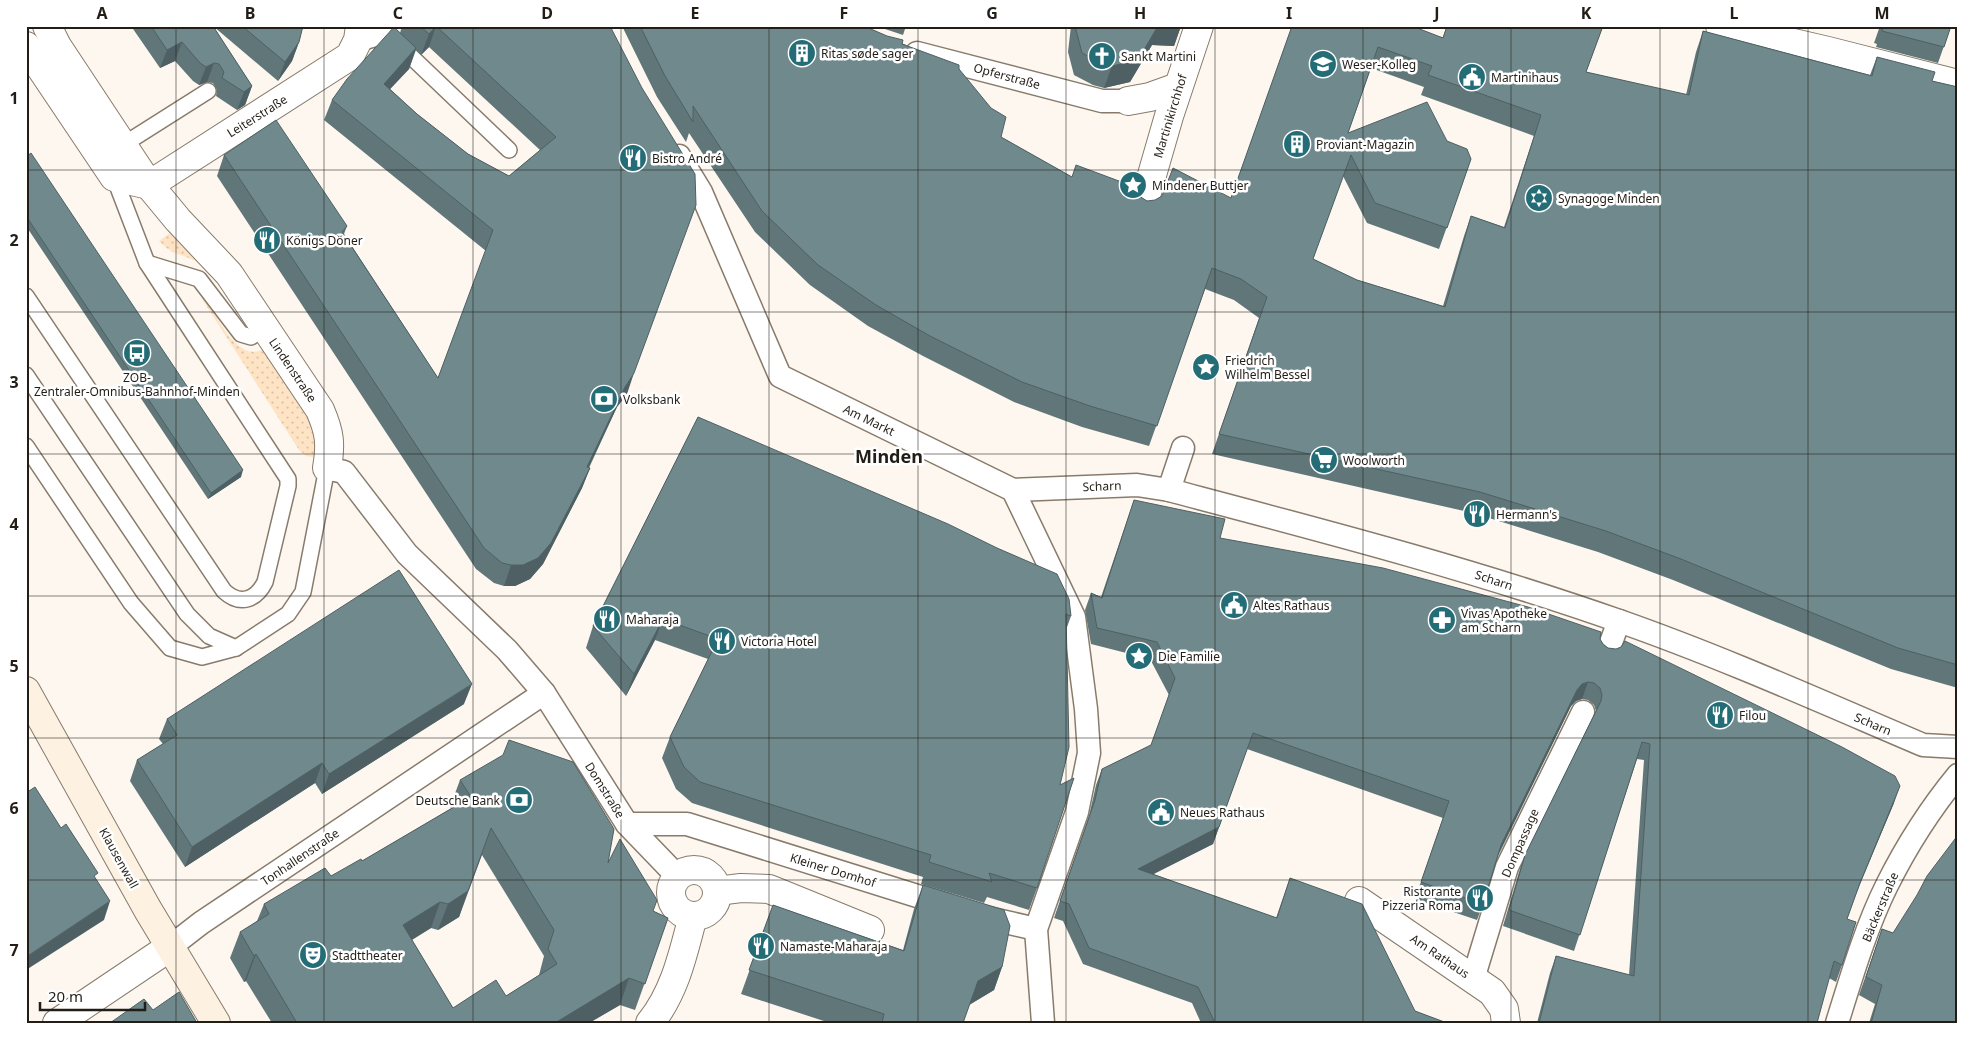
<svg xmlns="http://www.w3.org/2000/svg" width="1984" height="1049" viewBox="0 0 1984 1049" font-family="'Noto Sans',sans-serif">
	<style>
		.grass { fill: url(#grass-dots) }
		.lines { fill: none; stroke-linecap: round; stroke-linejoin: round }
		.service-casing { stroke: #887b6b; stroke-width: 18 }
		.pedestrian-casing { stroke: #887b6b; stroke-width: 25 }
		.minor-casing { stroke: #887b6b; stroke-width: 30 }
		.secondary-casing { stroke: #887b6b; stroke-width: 30 }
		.service { stroke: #fff; stroke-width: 15 }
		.pedestrian { stroke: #fff; stroke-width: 22 }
		.minor { stroke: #fff; stroke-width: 28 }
		.secondary { stroke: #fdf1e2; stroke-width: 28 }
		.wall { fill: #607679; fill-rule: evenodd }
		.shaded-wall { fill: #4e6063 }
		.building { fill: #70898d; stroke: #4e6063; fill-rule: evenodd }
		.grid { fill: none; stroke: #221d16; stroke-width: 1; stroke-opacity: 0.55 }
		.labels { text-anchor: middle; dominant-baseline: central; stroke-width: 5; stroke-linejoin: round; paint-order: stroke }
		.poi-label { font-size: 12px; fill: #221d16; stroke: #fff; text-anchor: start }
		.street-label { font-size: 12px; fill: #221d16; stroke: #fff }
		.district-label { font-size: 18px; font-weight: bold; fill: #221d16; stroke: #fff }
		.neatline { fill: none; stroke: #221d16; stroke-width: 2 }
		.grid-label { font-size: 16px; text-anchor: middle; font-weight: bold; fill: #221d16 }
	</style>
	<defs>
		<pattern id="grass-dots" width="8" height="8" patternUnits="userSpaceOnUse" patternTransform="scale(1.25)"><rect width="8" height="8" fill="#fee4c5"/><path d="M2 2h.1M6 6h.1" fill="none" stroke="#d9c3a8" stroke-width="1.8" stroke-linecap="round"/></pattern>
	</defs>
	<rect width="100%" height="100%" fill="#fdf7f0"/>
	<g class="grass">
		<path d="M 174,230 L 210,267 L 247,324 L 242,320 C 230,302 218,276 200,264 C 184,253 173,257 159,241 Z"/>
		<path d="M 204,297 C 217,316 239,366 265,348 L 318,430 L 319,448 L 313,457 L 306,456 L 299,450 L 202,299 Z"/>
	</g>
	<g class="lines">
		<g class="service-casing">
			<g id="service">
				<path d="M 399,45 L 509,150"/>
				<path d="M 118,148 L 208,91"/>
				<path d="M 147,263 L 199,279 L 241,334 L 251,337 L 265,328"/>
				<path d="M 26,296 L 224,591 C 240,606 256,600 265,582 L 288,486 L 288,479 L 147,263 L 114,177"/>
				<path d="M 26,375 L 187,614 L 209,636 L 236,648"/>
				<path d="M 26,446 L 131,603 L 170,648 L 202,657 L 236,648 L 288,614 L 303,592 L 327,468"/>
			</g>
		</g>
		<g class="pedestrian-casing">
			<g id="pedestrian">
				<path d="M 358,40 L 372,36 L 384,26"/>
				<path d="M 917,53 L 1102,101 L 1128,101"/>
				<path d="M 679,156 L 701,192 L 780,376 L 1013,490 L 1074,617 L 1086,709 L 1089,753 L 1077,812 L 1036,929 L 1043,1023"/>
				<path d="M 327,468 L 344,472 L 407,554 L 507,650 L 544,693 L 627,824 L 678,877"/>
				<path d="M 1013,490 L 1137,485 L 1169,490 C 1320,530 1471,569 1619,621 C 1722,657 1822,702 1923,745 L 1958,747"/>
				<path d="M 1169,490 L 1183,448"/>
				<path d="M 1607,653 L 1619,621"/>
				<path d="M 627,824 L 687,824 L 946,905"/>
				<path d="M 979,916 L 1036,929"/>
				<path d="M 170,947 L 201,923 L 544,693"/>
				<path d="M 1473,979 L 1507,867 L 1583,712"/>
				<path d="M 1837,1023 C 1851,978 1866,927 1887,885 C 1906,847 1930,809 1958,775"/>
			</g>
		</g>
		<g class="minor-casing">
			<g id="minor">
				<path d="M 47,26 L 57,46 L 149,185 L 178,220 L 229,274 L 320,410 C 330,433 331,444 327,468"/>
				<path d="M 1720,26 L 1828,51 L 1958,84"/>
				<path d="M 26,46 L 114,177 L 149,185"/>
				<path d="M 1128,101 L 1150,97 L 1178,87"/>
				<path d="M 149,185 L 350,56 L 358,40 L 360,26"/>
				<path d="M 1143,206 L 1169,116 L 1199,26"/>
				<circle cx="694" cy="893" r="23"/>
				<path d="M 717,891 L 741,888 L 769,889 L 870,930"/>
				<path d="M 1359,901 L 1492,992 L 1504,1009 L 1506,1023"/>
				<path d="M 57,1023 L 170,947"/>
				<path d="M 650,1023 C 675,992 683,954 693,916"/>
			</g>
		</g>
		<g class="secondary-casing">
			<path id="secondary" d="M 26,691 L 148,910 L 216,1023"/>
		</g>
		<use href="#service" class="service"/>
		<use href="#pedestrian" class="pedestrian"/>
		<use href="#minor" class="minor"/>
		<use href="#secondary" class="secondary"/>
	</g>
	<g class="wall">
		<path d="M 131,26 L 213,26 L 252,86 L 245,105 L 237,110 L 216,96 L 217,90 L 213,83 L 207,82 L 199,85 L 193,81 L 175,61 L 160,68 Z"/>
		<path d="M 213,26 L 303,26 L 299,42 L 292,61 L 278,81 Z"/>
		<path d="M 402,26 L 610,26 L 627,394 L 617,407 L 589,468 L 590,468 L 582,488 L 543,564 L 530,579 L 515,586 L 504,586 L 494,583 L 476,569 L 217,176 L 224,155 L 347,226 L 344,234 L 438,378 L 486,251 L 324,120 L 332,100 L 400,33 ZM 429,47 L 540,150 L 509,176 L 468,154 L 417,114 L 390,89 L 409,69 L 416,50 L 421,55 Z"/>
		<path d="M 622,26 L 864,26 L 959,69 L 1001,137 L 1072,177 L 1139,196 L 1147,201 L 1231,198 L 1292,26 L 1443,37 L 1447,26 L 1603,26 L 1586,72 L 1686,95 L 1696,52 L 1703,31 L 1870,75 L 1877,57 L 1932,81 L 1958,87 L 1958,688 L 1891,669 L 1673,580 L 1598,552 L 1473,513 L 1212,454 L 1259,318 L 1234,300 L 1205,289 L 1149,446 L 1082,427 L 1014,402 L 923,356 L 868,326 L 810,285 L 755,232 L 689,133 L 686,142 L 657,97 ZM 1371,68 L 1424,87 L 1421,95 L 1534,136 L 1504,227 L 1471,216 L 1464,236 L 1443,306 L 1357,280 L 1313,259 L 1343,176 L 1367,223 L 1439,249 L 1471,159 L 1447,141 L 1348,133 Z"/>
		<path d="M 876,26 L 906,26 L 903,35 Z"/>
		<path d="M 1071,26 L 1181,26 L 1174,46 L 1152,45 L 1130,82 L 1104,88 L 1093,85 L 1074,75 L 1068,52 Z"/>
		<path d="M 1880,26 L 1951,26 L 1938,63 L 1876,47 L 1877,44 L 1874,43 Z"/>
		<path d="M 26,157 L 241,477 L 208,499 L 26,226 Z"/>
		<path d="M 698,417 L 1071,616 L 1066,630 L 1060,785 L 1037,888 L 1029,910 L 987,897 L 984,903 L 921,884 L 923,877 L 692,803 L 676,789 L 662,758 L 670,737 L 708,659 L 655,640 L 626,696 L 586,648 L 593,626 Z"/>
		<path d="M 1134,500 L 1220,538 L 1600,639 L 1603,644 L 1608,648 L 1894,803 L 1856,894 L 1847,919 L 1842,965 L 1836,982 L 1829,978 L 1817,1023 L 1537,1023 L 1550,973 L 1556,956 L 1629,975 L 1644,760 L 1637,759 L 1574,951 L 1503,926 L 1519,872 L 1525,855 L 1596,711 L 1594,705 L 1588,700 L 1582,699 L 1576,701 L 1571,706 L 1498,856 L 1483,904 L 1477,920 L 1415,899 L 1443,818 L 1247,749 L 1213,844 L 1153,874 L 1276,918 L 1290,878 L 1415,1011 L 1447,1023 L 1201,1023 L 1192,1003 L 1083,964 L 1063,921 L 1054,918 L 1089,816 L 1096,785 L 1102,769 L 1151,745 L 1169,695 L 1150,659 L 1091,644 L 1085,610 L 1091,593 L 1101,597 Z"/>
		<path d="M 464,704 L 322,794 L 315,783 L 185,867 L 130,781 L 137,760 L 163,744 L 159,739 L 167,719 Z"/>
		<path d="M 460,780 L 608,863 L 653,911 L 668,918 L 635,1010 L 620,1005 L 589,1023 L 272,1023 L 246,981 L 244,982 L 230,958 L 240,932 L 257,921 L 264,904 L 331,876 L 362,861 L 452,808 L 450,807 ZM 482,855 L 544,956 L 539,975 L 506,996 L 453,1008 L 412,940 L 431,928 L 438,930 L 459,917 Z"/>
		<path d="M 923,885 L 1002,967 L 994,990 L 969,1005 L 963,1023 L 830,1023 L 741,994 L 773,905 L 903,950 L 914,909 Z"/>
		<path d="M 1882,929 L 1893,933 L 1958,1023 L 1869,1023 L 1875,1004 L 1859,995 Z"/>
	</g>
	<g class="shaded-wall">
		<path d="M 436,26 L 429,47 L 421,55 L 429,34 Z"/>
		<path d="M 1158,26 L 1181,26 L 1174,46 L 1152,45 L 1130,82 L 1104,88 L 1112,66 Z"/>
		<path d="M 182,42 L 175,61 L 160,68 L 167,50 Z"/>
		<path d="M 299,42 L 292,61 L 278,81 L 285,62 Z"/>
		<path d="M 416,48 L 409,69 L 376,104 L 384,84 Z"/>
		<path d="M 214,63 L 207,82 L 199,85 L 206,67 Z"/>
		<path d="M 252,86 L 245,105 L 237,110 L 244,92 Z"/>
		<path d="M 634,373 L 627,394 L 617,407 L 579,487 L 587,467 L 625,387 Z"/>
		<path d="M 590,468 L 582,488 L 543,564 L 530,579 L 515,586 L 504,586 L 511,565 Z"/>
		<path d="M 243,470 L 241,477 L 208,499 L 211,493 Z"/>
		<path d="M 663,619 L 655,640 L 626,696 L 634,674 Z"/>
		<path d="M 1588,682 L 1582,699 L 1576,701 L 1571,706 L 1495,861 L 1501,845 L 1577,690 L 1582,684 Z"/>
		<path d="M 472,684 L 464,704 L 322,794 L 329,774 Z"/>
		<path d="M 322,763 L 315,783 L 185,867 L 192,847 Z"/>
		<path d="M 1900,786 L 1894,803 L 1853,899 L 1860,883 Z"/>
		<path d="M 1219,827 L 1213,844 L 1132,885 L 1138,869 Z"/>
		<path d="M 468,891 L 459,917 L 438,930 L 448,904 Z"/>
		<path d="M 110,901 L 104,920 L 26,970 L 26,957 Z"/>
		<path d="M 440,902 L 431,928 L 393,951 L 403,925 Z"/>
		<path d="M 256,954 L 246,981 L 244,982 L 254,956 Z"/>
		<path d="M 1002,967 L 994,990 L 969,1005 L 978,981 Z"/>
		<path d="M 629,978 L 620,1005 L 589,1023 L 555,1023 Z"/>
	</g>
	<g class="building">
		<path d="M 151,26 L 213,26 L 252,86 L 244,92 L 222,78 L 224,72 L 219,64 L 214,63 L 206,67 L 200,63 L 182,42 L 167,50 Z"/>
		<path d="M 242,26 L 303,26 L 299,42 L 285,62 Z"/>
		<path d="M 420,26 L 436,26 L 429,34 Z"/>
		<path d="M 436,26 L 610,26 L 642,88 L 695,174 L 696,205 L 634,373 L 625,387 L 587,467 L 590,468 L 551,543 L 538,558 L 523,565 L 511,565 L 502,563 L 484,548 L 224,155 L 276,120 L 347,226 L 342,232 L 438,378 L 493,230 L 332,100 L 347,79 L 394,27 L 416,48 L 384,84 L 417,114 L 468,154 L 509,176 L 556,137 Z"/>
		<path d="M 640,26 L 864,26 L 887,36 L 903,40 L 902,44 L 959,65 L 959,69 L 991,108 L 1006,117 L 1001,137 L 1072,177 L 1076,165 L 1135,187 L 1139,196 L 1147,201 L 1155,200 L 1162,196 L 1173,168 L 1231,198 L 1292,26 L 1412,26 L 1443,38 L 1447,26 L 1603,26 L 1586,72 L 1689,95 L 1703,31 L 1872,76 L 1877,57 L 1935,72 L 1932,81 L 1958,87 L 1958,665 L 1898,648 L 1681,559 L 1606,531 L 1480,492 L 1219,434 L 1267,297 L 1241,279 L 1212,268 L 1157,426 L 1090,406 L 1022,382 L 930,336 L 876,305 L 818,265 L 762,211 L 693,106 L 693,122 L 665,76 ZM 1378,47 L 1432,66 L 1428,75 L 1541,115 L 1505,228 L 1471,216 L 1445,307 L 1357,280 L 1313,259 L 1351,155 L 1375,203 L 1447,228 L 1471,159 L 1467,149 L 1447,141 L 1427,102 L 1348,133 Z"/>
		<path d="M 1076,26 L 1158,26 L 1138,60 L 1112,66 L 1101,63 L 1082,53 L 1076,30 Z"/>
		<path d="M 1880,26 L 1951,26 L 1944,47 L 1882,31 L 1883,28 L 1880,27 Z"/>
		<path d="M 31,153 L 243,470 L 211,493 L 26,216 L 26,157 Z"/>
		<path d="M 698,417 L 948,524 L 997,548 L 1057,574 L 1069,599 L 1071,616 L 1066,614 L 1069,747 L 1060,785 L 1074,778 L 1037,888 L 989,873 L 992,882 L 929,862 L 931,855 L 700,782 L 684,767 L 670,737 L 718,639 L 663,619 L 634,674 L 593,626 Z"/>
		<path d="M 1134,500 L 1225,519 L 1220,538 L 1383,568 L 1528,607 L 1601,632 L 1600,639 L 1603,644 L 1608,648 L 1616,649 L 1621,647 L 1625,641 L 1842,747 L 1895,776 L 1900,786 L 1860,883 L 1847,919 L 1856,922 L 1842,965 L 1834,961 L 1817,1023 L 1539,1023 L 1556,956 L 1634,976 L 1650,744 L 1642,742 L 1580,935 L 1509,910 L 1525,855 L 1601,701 L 1602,695 L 1600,688 L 1594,683 L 1588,682 L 1582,684 L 1577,690 L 1501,845 L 1483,904 L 1421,882 L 1449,801 L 1253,733 L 1219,827 L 1138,869 L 1277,918 L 1290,878 L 1362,904 L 1415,1011 L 1447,1023 L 1215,1023 L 1198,987 L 1089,948 L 1069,904 L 1060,901 L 1095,800 L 1102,769 L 1151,745 L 1175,678 L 1157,642 L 1097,628 L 1091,593 L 1102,598 Z"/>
		<path d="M 399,570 L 472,684 L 329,774 L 322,763 L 192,847 L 137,760 L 177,735 L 167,719 Z"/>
		<path d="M 509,740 L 573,762 L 614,829 L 608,863 L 620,839 L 657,900 L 653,911 L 668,918 L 645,984 L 629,978 L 555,1023 L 297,1023 L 256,954 L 254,956 L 240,932 L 269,914 L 264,904 L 325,868 L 331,876 L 361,859 L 362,861 L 471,797 L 460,780 L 503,755 ZM 491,828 L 554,930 L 548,949 L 557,964 L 506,996 L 496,980 L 453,1008 L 403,925 L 440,902 L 448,904 L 468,891 Z"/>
		<path d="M 35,787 L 61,828 L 66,824 L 98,873 L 94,876 L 110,901 L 26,957 L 26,793 Z"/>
		<path d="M 1958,835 L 1958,1023 L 1871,1023 L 1882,985 L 1866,977 L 1882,929 L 1893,933 L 1917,895 L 1927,876 Z"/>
		<path d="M 923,885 L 1004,910 L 1010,926 L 1002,967 L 978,981 L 963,1023 L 882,1023 L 884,1014 L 749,970 L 773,905 L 904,951 Z"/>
		<path d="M 179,992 L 197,1023 L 110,1023 L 144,999 L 153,1010 Z"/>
	</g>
	<path class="grid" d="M 176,26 L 176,1023M 324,26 L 324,1023M 473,26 L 473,1023M 621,26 L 621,1023M 769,26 L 769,1023M 918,26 L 918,1023M 1066,26 L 1066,1023M 1215,26 L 1215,1023M 1363,26 L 1363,1023M 1511,26 L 1511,1023M 1660,26 L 1660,1023M 1808,26 L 1808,1023M 26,170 L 1958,170M 26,312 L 1958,312M 26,454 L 1958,454M 26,596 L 1958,596M 26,738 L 1958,738M 26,880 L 1958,880"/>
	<defs>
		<g id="building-disc" transform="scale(1.4375)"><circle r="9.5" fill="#246d77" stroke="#fff"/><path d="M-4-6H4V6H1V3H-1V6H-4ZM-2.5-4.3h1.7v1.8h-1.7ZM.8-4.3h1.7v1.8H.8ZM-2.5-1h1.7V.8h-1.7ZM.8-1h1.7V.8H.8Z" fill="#fff"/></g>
		<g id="church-disc" transform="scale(1.4375)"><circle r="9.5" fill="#246d77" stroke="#fff"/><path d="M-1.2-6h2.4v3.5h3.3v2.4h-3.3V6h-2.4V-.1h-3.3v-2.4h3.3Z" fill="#fff"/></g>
		<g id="school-disc" transform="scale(1.4375)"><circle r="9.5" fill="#246d77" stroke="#fff"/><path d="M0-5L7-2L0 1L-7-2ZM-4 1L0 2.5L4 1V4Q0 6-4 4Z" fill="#fff"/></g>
		<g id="civic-disc" transform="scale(1.4375)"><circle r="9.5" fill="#246d77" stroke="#fff"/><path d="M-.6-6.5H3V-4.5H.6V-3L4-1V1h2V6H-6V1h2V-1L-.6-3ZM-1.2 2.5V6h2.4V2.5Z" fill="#fff"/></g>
		<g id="restaurant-disc" transform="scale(1.4375)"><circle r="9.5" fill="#246d77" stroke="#fff"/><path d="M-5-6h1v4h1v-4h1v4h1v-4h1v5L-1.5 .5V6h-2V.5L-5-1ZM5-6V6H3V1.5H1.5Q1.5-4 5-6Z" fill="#fff"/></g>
		<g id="sight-disc" transform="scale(1.4375)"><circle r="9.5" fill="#246d77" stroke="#fff"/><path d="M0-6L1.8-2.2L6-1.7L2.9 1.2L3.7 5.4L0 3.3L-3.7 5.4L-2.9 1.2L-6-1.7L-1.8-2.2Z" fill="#fff"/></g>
		<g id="synagogue-disc" transform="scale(1.4375)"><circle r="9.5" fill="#246d77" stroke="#fff"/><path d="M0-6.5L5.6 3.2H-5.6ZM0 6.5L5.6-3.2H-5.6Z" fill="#fff"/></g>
		<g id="bus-disc" transform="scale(1.4375)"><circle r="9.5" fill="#246d77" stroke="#fff"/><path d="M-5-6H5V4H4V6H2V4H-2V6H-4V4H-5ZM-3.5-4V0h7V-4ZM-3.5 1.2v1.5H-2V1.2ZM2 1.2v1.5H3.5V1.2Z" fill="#fff"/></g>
		<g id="bank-disc" transform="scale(1.4375)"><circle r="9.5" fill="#246d77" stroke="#fff"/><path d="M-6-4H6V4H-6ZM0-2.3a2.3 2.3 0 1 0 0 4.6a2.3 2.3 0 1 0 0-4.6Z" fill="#fff"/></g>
		<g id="supermarket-disc" transform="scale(1.4375)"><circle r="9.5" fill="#246d77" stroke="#fff"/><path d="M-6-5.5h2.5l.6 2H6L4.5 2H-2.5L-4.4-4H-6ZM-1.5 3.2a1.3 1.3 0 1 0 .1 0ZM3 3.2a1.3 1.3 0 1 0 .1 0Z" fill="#fff"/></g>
		<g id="pharmacy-disc" transform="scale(1.4375)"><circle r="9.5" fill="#246d77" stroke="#fff"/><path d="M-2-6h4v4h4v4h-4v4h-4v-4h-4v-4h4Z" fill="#fff"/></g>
		<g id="theatre-disc" transform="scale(1.4375)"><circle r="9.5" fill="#246d77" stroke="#fff"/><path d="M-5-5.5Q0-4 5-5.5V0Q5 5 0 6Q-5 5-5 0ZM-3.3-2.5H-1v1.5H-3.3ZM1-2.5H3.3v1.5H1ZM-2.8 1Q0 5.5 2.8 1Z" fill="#fff"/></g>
	</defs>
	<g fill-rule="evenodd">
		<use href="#building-disc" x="802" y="53"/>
		<use href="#church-disc" x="1102" y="56"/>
		<use href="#school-disc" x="1323" y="64"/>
		<use href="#civic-disc" x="1472" y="77"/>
		<use href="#building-disc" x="1297" y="144"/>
		<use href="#restaurant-disc" x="633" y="158"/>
		<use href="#sight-disc" x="1133" y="185"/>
		<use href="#synagogue-disc" x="1539" y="198"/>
		<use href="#restaurant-disc" x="267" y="240"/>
		<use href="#bus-disc" x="137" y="353"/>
		<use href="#sight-disc" x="1206" y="367"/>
		<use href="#bank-disc" x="604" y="399"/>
		<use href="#supermarket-disc" x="1324" y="460"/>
		<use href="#restaurant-disc" x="1477" y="514"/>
		<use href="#civic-disc" x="1234" y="605"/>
		<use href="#restaurant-disc" x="607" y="619"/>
		<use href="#pharmacy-disc" x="1442" y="620"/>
		<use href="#restaurant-disc" x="722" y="641"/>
		<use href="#sight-disc" x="1139" y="656"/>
		<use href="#restaurant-disc" x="1720" y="715"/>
		<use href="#bank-disc" x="519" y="800"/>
		<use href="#civic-disc" x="1161" y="812"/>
		<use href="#restaurant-disc" x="1480" y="898"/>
		<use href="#restaurant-disc" x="761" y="946"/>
		<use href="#theatre-disc" x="313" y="955"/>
	</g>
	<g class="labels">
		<g class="poi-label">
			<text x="821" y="53">Ritas søde sager</text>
			<text x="1121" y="56">Sankt Martini</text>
			<text x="1342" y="64">Weser-Kolleg</text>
			<text x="1491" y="77">Martinihaus</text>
			<text x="1316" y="144">Proviant-Magazin</text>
			<text x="652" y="158">Bistro André</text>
			<text x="1152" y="185">Mindener Buttjer</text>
			<text x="1558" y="198">Synagoge Minden</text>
			<text x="286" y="240">Königs Döner</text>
			<text x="1225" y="360">Friedrich<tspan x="1225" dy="14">Wilhelm Bessel</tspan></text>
			<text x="137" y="377" text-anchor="middle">ZOB-<tspan x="137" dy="14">Zentraler-Omnibus-Bahnhof-Minden</tspan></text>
			<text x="623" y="399">Volksbank</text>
			<text x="1343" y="460">Woolworth</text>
			<text x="1496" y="514">Hermann's</text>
			<text x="1253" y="605">Altes Rathaus</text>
			<text x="1461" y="613">Vivas Apotheke<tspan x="1461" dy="14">am Scharn</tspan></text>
			<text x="626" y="619">Maharaja</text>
			<text x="741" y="641">Victoria Hotel</text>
			<text x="1158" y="656">Die Familie</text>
			<text x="1739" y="715">Filou</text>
			<text x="500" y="800" text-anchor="end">Deutsche Bank</text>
			<text x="1180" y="812">Neues Rathaus</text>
			<text x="1461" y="891" text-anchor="end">Ristorante<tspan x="1461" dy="14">Pizzeria Roma</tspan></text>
			<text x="780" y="946">Namaste-Maharaja</text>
			<text x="332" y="955">Stadttheater</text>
		</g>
		<g class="street-label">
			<text transform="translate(1007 76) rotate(15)">Opferstraße</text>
			<text transform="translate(257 116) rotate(-32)">Leiterstraße</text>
			<text transform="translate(1170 116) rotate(-73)">Martinikirchhof</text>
			<text transform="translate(293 370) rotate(56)">Lindenstraße</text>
			<text transform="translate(869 420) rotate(26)">Am Markt</text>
			<text transform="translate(1102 486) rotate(-2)">Scharn</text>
			<text transform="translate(1494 580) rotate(18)">Scharn</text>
			<text transform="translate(1873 724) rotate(23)">Scharn</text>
			<text transform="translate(605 790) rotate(58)">Domstraße</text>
			<text transform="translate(1520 843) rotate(-66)">Dompassage</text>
			<text transform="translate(300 857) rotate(-34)">Tonhallenstraße</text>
			<text transform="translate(119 858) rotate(61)">Klausenwall</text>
			<text transform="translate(833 870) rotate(17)">Kleiner Domhof</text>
			<text transform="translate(1880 907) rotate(-67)">Bäckerstraße</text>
			<text transform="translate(1440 956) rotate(34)">Am Rathaus</text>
		</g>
		<g class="district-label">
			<text x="889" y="456">Minden</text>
		</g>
	</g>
	<rect width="1984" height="1049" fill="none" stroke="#ffffff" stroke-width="55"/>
	<path d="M40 1002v8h105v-8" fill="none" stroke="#221d16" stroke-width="2.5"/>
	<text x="48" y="1002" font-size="15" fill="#221d16" stroke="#ffffff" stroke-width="4" paint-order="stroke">20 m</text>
	<rect x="28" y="28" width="1928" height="994" class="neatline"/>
	<g class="grid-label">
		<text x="102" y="19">A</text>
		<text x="250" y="19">B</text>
		<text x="398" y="19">C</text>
		<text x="547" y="19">D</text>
		<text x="695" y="19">E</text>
		<text x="844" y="19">F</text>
		<text x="992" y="19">G</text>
		<text x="1140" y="19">H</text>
		<text x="1289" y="19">I</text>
		<text x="1437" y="19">J</text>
		<text x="1586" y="19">K</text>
		<text x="1734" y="19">L</text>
		<text x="1882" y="19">M</text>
		<text x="14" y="104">1</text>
		<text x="14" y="246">2</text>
		<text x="14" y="388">3</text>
		<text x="14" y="530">4</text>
		<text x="14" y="672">5</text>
		<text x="14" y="814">6</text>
		<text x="14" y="956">7</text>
	</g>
</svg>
